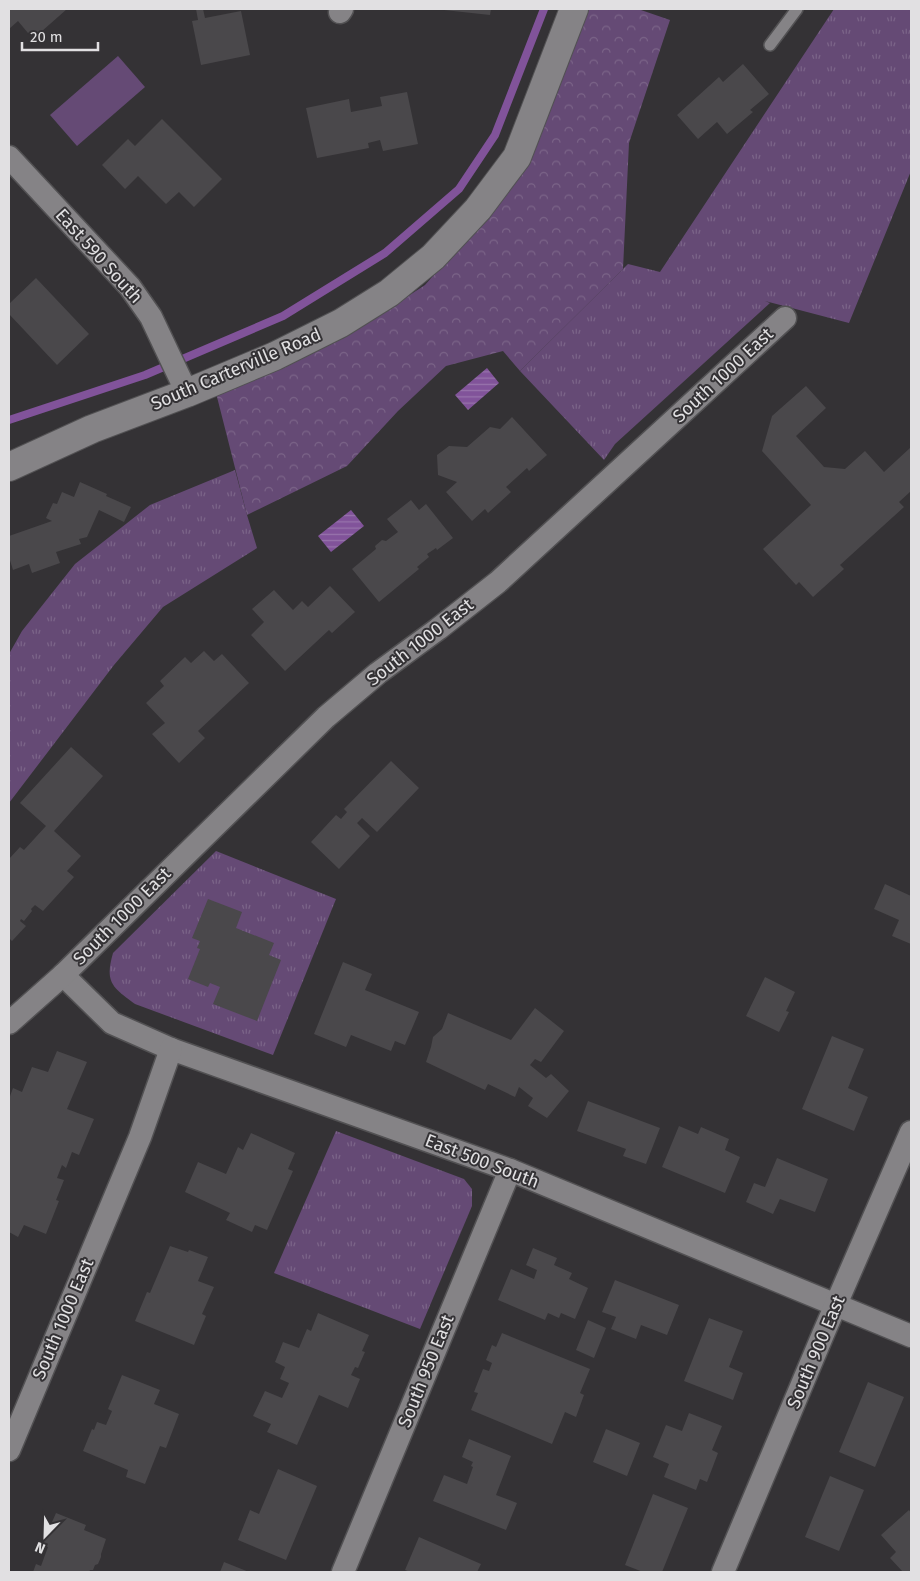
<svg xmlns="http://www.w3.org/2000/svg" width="920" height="1581" viewBox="0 0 920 1581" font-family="'Fira Sans',sans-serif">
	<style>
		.grass { fill: url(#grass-tufts) }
		.forest { fill: url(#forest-crowns) }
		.pitch { fill: #654a75 }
		.water { fill: url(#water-rules) }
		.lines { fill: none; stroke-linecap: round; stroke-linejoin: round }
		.stream { stroke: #81539a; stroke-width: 8 }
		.building { fill: #4a484b }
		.service-casing { stroke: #525153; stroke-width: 14 }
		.minor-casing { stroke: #525153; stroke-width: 25 }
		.tertiary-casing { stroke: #525153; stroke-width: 30 }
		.service { stroke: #858386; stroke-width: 11 }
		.minor { stroke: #858386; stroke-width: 22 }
		.tertiary { stroke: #858386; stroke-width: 28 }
		.labels { text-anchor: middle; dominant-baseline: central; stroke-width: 4; stroke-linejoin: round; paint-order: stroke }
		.street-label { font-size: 18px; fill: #e1e0e2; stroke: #343235 }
	</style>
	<defs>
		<pattern id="grass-tufts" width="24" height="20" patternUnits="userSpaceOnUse" patternTransform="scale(1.25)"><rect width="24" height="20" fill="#654a75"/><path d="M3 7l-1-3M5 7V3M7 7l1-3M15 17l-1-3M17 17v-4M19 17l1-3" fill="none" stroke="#7b6488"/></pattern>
		<pattern id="forest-crowns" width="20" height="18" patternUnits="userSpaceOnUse" patternTransform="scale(1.25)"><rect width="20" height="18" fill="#654a75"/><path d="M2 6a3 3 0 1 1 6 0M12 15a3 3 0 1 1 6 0" fill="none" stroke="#7b6488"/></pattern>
		<pattern id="water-rules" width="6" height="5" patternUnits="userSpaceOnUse" patternTransform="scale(1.25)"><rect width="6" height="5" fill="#81539a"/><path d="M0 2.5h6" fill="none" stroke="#9874ac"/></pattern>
	</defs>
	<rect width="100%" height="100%" fill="#343235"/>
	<g class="grass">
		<path d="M 834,9 L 911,9 L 911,171 L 849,323 L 765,301 L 770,303 L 615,444 L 604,460 L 520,371 L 628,264 L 660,272 Z"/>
		<path d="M 235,470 L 247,515 L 257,548 L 163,607 L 114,665 L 9,803 L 9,654 L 22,631 L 75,564 L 150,505 Z"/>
		<path d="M 216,851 L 336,899 L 273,1055 L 135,1004 C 111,987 105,981 113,953 Z"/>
		<path d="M 336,1131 L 464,1179 L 472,1189 L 472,1206 L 420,1329 L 274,1273 Z"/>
	</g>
	<path class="forest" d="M 584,9 L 638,9 L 670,20 L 629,143 L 623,269 L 520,371 L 503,351 L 446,366 L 398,411 L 347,466 L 247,515 L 216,393 L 344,338 L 425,285 L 504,195 Z"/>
	<path class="pitch" d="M 118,56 L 145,87 L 77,146 L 50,115 Z"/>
	<g class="water">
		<path d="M 487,368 L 499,383 L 468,410 L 455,395 Z"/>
		<path d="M 351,510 L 364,526 L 331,552 L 318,536 Z"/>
	</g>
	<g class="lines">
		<path class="stream" d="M 9,420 L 145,375 L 283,316 L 385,253 L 459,189 L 495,135 L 544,9"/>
	</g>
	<g class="building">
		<path d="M 9,9 L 67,9 L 33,39 L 18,21 L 9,29 Z"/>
		<path d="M 196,9 L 203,9 L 205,18 L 241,11 L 250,55 L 201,65 L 192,21 L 198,20 Z"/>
		<path d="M 444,9 L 491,9 L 490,15 L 444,10 Z"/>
		<path d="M 743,64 L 769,94 L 750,110 L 753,112 L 727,134 L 717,122 L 698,139 L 677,115 L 719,77 L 723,82 Z"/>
		<path d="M 407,92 L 418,144 L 383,151 L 380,140 L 368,143 L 369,148 L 317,158 L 306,108 L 349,99 L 351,112 L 382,106 L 380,97 Z"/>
		<path d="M 162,119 L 222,179 L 194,207 L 179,192 L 166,204 L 138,176 L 125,189 L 102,165 L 128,139 L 135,146 Z"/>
		<path d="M 36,278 L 89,334 L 57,365 L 9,314 L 9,304 Z"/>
		<path d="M 806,386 L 826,408 L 796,436 L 824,467 L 845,469 L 865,451 L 884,472 L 910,448 L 911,450 L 911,491 L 899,502 L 904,507 L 840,565 L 844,569 L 813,597 L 799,582 L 796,585 L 763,549 L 811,505 L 762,451 L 772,416 Z"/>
		<path d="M 512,417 L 547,455 L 529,471 L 527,468 L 506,487 L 511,492 L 488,513 L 485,509 L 472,521 L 446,492 L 457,482 L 438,475 L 437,455 L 449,446 L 467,447 L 490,427 L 500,429 Z"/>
		<path d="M 80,482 L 107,494 L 106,496 L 131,507 L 124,522 L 99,510 L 87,537 L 79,539 L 81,544 L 56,552 L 60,563 L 32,573 L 29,564 L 13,570 L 9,557 L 9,536 L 52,521 L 46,518 L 53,503 L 57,504 L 62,492 L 74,497 Z"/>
		<path d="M 411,500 L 419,510 L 426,504 L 453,538 L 437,550 L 436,548 L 427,554 L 429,557 L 417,567 L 419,569 L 379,602 L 352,569 L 376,549 L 375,546 L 382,540 L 386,541 L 398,532 L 387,519 Z"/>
		<path d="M 330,586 L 355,612 L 332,633 L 329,630 L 285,671 L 251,635 L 264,622 L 252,609 L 274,590 L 293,610 L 302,601 L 308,607 Z"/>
		<path d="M 204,651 L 214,661 L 222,654 L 249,683 L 198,731 L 205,738 L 179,763 L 152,734 L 165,723 L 146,703 L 164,686 L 160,681 L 185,657 L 191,663 Z"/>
		<path d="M 71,747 L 103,776 L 54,831 L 81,856 L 67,871 L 74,877 L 43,911 L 35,905 L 31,909 L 32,911 L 24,921 L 21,919 L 20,921 L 26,926 L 12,941 L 9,938 L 9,859 L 20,847 L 24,850 L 46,826 L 20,803 Z"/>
		<path d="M 391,761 L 419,788 L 377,832 L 362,818 L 357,823 L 370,836 L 339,869 L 311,842 L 336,815 L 341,819 L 347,812 L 344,809 Z"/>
		<path d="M 885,884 L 911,896 L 911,944 L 892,936 L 899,920 L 874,909 Z"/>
		<path d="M 208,899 L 242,912 L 236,928 L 274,943 L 269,955 L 281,960 L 257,1021 L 213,1004 L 220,987 L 210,983 L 208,987 L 188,979 L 200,949 L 197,948 L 200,941 L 192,938 Z"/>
		<path d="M 343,962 L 372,974 L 365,990 L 419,1012 L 405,1045 L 395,1041 L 391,1051 L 351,1035 L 346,1047 L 314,1034 Z"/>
		<path d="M 765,977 L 795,992 L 786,1011 L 789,1012 L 779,1032 L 746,1016 Z"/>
		<path d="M 535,1008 L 564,1031 L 541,1062 L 535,1059 L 530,1065 L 546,1078 L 551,1074 L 569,1091 L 547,1118 L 528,1106 L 533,1098 L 519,1087 L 515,1097 L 488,1084 L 485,1090 L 426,1062 L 431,1047 L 433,1037 L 442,1029 L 448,1013 L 511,1040 Z"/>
		<path d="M 832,1036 L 864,1049 L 848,1088 L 868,1097 L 854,1131 L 802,1109 Z"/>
		<path d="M 57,1051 L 87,1062 L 67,1109 L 94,1119 L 79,1155 L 72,1152 L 66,1168 L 62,1165 L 57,1178 L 64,1180 L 56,1200 L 59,1201 L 46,1234 L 24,1225 L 18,1237 L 9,1232 L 9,1099 L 13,1088 L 22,1092 L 32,1067 L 48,1072 Z"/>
		<path d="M 588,1101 L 660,1128 L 646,1164 L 623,1156 L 626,1149 L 577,1131 Z"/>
		<path d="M 679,1126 L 698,1134 L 701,1127 L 729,1139 L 725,1150 L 740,1157 L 725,1193 L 662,1167 Z"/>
		<path d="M 251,1133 L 295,1153 L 288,1169 L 293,1171 L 267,1230 L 255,1225 L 252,1232 L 226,1220 L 230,1213 L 185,1192 L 198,1162 L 226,1174 L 238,1147 L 243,1150 Z"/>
		<path d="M 777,1158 L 828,1179 L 815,1212 L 780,1199 L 773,1214 L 746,1202 L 754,1183 L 765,1187 Z"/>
		<path d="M 170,1246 L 188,1252 L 189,1250 L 208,1257 L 198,1281 L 214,1287 L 202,1314 L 206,1316 L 194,1345 L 135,1321 L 147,1292 L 150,1293 Z"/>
		<path d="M 533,1248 L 557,1258 L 554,1265 L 572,1273 L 569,1279 L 588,1288 L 575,1319 L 561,1313 L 559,1318 L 548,1313 L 545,1320 L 498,1300 L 511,1269 L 534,1279 L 537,1270 L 526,1265 Z"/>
		<path d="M 615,1280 L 679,1305 L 667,1335 L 641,1325 L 636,1339 L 611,1329 L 616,1317 L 602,1312 Z"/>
		<path d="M 318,1313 L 369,1335 L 362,1351 L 365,1352 L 358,1368 L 355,1367 L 351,1375 L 360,1379 L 348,1408 L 319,1395 L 297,1445 L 267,1432 L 271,1424 L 253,1416 L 265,1391 L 282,1398 L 289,1383 L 280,1379 L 285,1367 L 275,1362 L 283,1342 L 299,1348 L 307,1329 L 311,1331 Z"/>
		<path d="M 709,1318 L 743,1331 L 729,1367 L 743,1373 L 733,1400 L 684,1381 Z"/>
		<path d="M 588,1320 L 606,1328 L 594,1358 L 576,1350 Z"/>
		<path d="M 502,1333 L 590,1369 L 580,1393 L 584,1395 L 576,1417 L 565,1412 L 552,1444 L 471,1410 L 478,1393 L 474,1392 L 483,1369 L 489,1371 L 492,1363 L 486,1360 L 492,1345 L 496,1347 Z"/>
		<path d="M 122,1375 L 160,1390 L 154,1404 L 179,1414 L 166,1448 L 160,1446 L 145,1484 L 126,1477 L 128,1470 L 83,1451 L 92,1429 L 94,1430 L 97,1422 L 106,1425 L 112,1411 L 108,1409 Z"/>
		<path d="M 868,1382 L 904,1397 L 875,1467 L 839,1452 Z"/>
		<path d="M 689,1413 L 722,1426 L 712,1450 L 718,1453 L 707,1482 L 700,1479 L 696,1490 L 664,1477 L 669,1464 L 653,1457 L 666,1425 L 682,1431 Z"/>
		<path d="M 606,1429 L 640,1443 L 627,1476 L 593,1462 Z"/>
		<path d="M 469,1439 L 511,1456 L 496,1495 L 517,1503 L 506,1530 L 433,1501 L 444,1475 L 467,1484 L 473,1467 L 471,1466 L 473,1462 L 462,1457 Z"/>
		<path d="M 278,1469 L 317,1486 L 286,1560 L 238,1540 L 250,1510 L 259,1514 Z"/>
		<path d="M 830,1476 L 864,1490 L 839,1551 L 805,1537 Z"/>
		<path d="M 653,1494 L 688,1508 L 662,1572 L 643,1572 L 625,1565 Z"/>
		<path d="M 909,1510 L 911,1513 L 911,1572 L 903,1572 L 890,1558 L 896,1552 L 881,1535 Z"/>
		<path d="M 56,1513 L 86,1525 L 84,1530 L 106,1539 L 101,1554 L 101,1557 L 98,1564 L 95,1565 L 93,1570 L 90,1570 L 89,1572 L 33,1572 L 36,1564 L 41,1566 L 48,1547 L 42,1545 Z"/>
		<path d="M 419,1537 L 481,1564 L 477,1572 L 410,1572 L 405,1570 Z"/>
		<path d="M 224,1562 L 249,1572 L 220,1572 Z"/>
	</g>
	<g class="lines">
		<g class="service-casing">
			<path id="service" d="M 770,45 L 797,9"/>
		</g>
		<g class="minor-casing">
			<g id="minor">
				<path d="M 340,12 L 342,9"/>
				<path d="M 9,157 L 130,287 L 151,317 L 187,393"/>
				<path d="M 63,975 L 112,1023 L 171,1049 L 510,1170 L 911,1336"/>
				<path d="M 9,1023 L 63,975 L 326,717 L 378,673 L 438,629 L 498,582 L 785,318"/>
				<path d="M 9,1450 L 140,1137 L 171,1049"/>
				<path d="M 343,1572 L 510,1170"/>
				<path d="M 723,1572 L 824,1332 L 911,1132"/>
			</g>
		</g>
		<g class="tertiary-casing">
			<path id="tertiary" d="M 9,467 L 92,429 L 187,393 L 275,356 L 341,323 L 389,293 L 433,257 L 478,209 L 517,157 L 574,9"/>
		</g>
		<use href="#service" class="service"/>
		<use href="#minor" class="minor"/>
		<use href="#tertiary" class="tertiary"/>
	</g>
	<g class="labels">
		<g class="street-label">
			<text transform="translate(99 256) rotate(48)">East 590 South</text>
			<text transform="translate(236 369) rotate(-23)">South Carterville Road</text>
			<text transform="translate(723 375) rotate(-43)">South 1000 East</text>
			<text transform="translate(420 642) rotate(-38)">South 1000 East</text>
			<text transform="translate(122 916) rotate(-45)">South 1000 East</text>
			<text transform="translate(482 1161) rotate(21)">East 500 South</text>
			<text transform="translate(63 1319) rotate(-67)">South 1000 East</text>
			<text transform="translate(816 1352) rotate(-67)">South 900 East</text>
			<text transform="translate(426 1371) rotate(-68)">South 950 East</text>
		</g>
	</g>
	<rect width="920" height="1581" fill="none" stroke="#e1e0e2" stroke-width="20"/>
	<g transform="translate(45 1536) rotate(203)" stroke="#343235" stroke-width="4" paint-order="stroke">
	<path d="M0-4L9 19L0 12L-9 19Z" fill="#e1e0e2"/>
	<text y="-8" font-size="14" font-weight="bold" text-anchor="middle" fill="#e1e0e2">N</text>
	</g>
	<path d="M22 42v8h76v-8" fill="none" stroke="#e1e0e2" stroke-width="2.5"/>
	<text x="30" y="42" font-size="15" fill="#e1e0e2" stroke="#343235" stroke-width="4" paint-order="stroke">20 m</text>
</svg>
